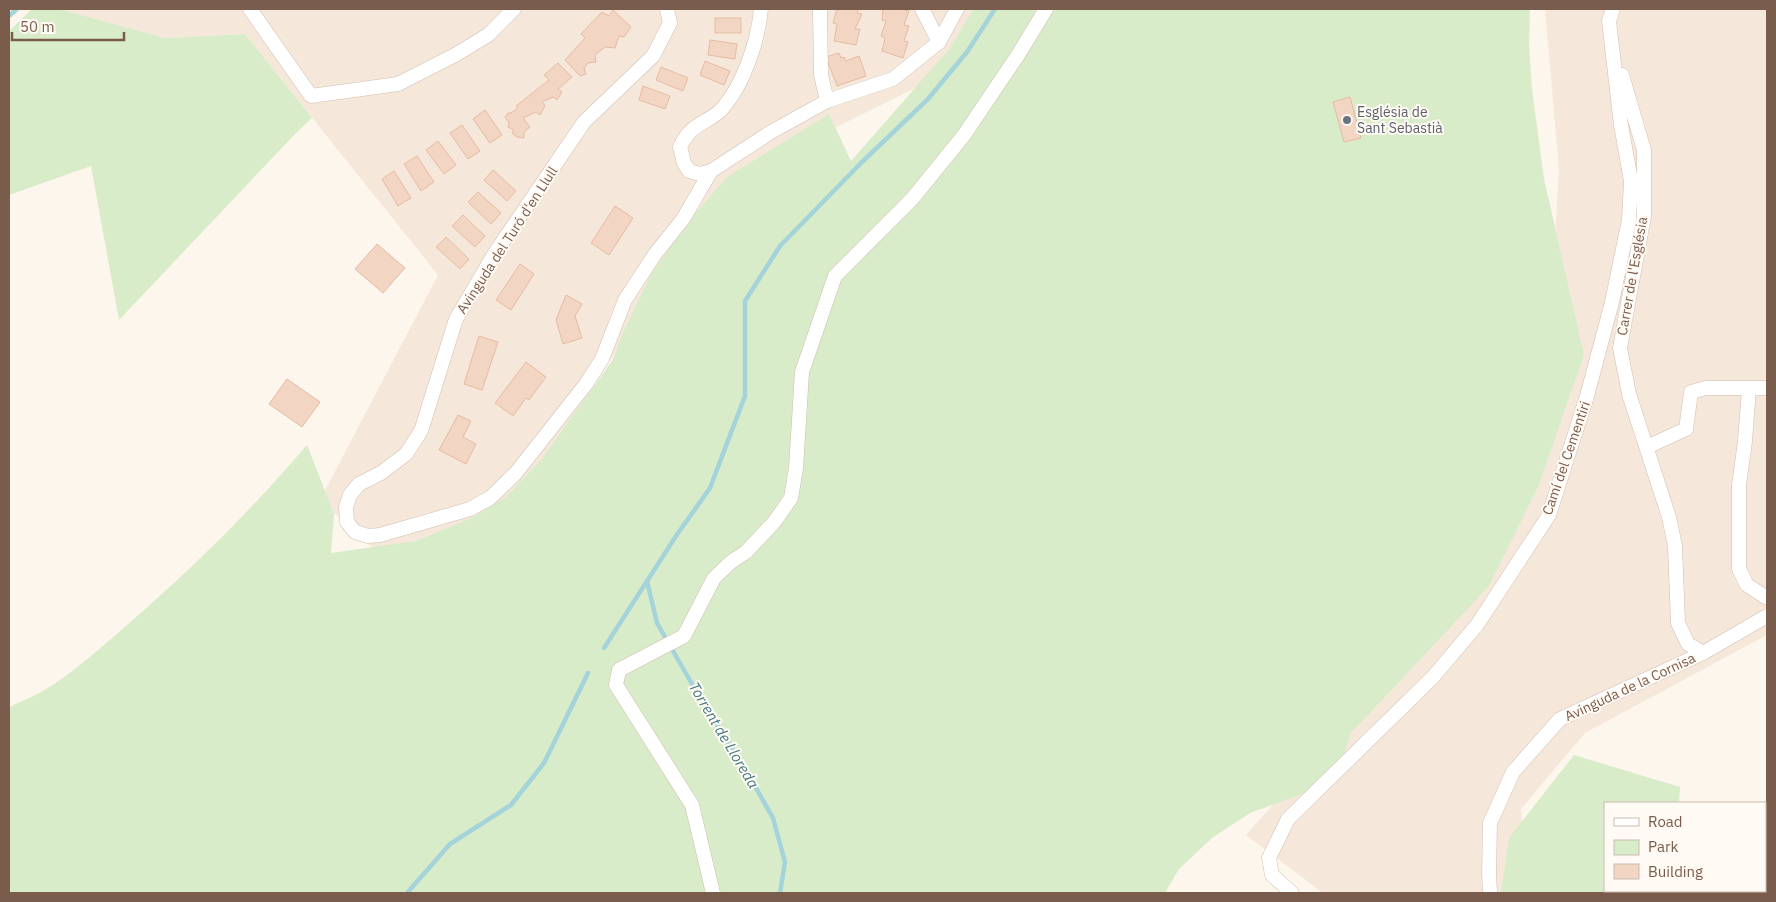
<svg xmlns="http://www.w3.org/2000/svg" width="1776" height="902" viewBox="0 0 1776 902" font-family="'IBM Plex Sans',sans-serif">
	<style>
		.residential { fill: #f5e8da }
		.green { fill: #d8ecc9 }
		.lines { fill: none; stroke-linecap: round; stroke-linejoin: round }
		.stream { stroke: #a5d3da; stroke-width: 4.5 }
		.building { fill: #f3d5c3; stroke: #e6bba3 }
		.minor-casing { stroke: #d1beb0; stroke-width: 15 }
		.minor { stroke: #fff; stroke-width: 14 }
		.worship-dot { fill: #6b7280; stroke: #fffaf3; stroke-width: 2 }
		.labels { text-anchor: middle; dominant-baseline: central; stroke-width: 4; stroke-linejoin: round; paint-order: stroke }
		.worship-label { font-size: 14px; fill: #5b616d; stroke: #fffaf3; text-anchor: start }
		.street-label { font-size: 14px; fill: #7a5c4d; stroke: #fffaf3 }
		.water-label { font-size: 15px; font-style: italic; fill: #437c86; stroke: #fffaf3 }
	</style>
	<rect width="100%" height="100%" fill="#fdf6ec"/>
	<g class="residential">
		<path d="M 59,9 L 973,9 L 940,76 L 727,181 L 654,291 L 527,491 L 393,567 L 320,500 L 438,275 L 245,34 L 166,38 Z"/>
		<path d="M 1545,9 L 1767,9 L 1767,635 L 1585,733 L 1521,809 L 1527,893 L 1323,893 L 1246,835 L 1519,527 L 1545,401 L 1559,170 Z"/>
	</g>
	<g class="green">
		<path d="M 32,9 L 59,9 L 166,38 L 245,34 L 312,118 L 296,133 L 119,320 L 91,166 L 9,195 L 9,31 Z"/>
		<path d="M 973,9 L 1530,9 L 1529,43 L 1532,89 L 1544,179 L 1584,355 L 1538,487 L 1489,586 L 1351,733 L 1336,782 L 1250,813 L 1212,838 L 1179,869 L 1165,893 L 9,893 L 9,707 C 20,702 32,697 43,691 C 76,671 106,643 135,618 C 197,564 254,507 307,445 L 334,514 L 331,553 L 416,541 L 472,518 L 506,497 L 541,460 L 612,361 L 623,333 L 650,276 L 688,222 L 727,177 L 829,114 L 851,161 L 951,47 Z"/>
		<path d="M 1574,755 L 1680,787 L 1679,803 L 1605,803 L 1605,891 L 1682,891 L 1683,893 L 1501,893 L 1509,838 Z"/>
	</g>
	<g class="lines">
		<g class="stream">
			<path d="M 9,16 L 17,9"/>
			<path d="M 647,581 L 657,623 L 700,698 L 744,767 L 773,818 L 785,862 L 780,893"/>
			<path d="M 604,648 L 676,536 L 710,488 L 745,396 L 745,301 L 780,246 L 861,163 L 928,99 L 967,52 L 995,9"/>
			<path d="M 407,893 L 450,844 L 511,805 L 544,763 L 588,673"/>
		</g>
	</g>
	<g class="building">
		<path d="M 837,9 L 859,9 L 857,13 L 862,14 L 855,29 L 860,29 L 856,45 L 834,41 L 837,24 L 833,23 Z"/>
		<path d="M 883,9 L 901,9 L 909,11 L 904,25 L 909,26 L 904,41 L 908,42 L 903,58 L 882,51 L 885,38 L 881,36 L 886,21 L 882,20 Z"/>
		<path d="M 613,10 L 631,27 L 624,37 L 619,36 L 615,48 L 605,47 L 595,55 L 596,62 L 588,63 L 584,68 L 586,74 L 580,76 L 565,60 L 585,38 L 581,34 L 602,12 L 609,16 Z"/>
		<rect x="715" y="18" width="26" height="15"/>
		<path d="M 710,40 L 737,44 L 735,59 L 708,55 Z"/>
		<path d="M 839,53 L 841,58 L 844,57 L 846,61 L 859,56 L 866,76 L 837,86 L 826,57 Z"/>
		<path d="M 705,61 L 730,71 L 724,85 L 700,75 Z"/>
		<path d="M 558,63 L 572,77 L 558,89 L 562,92 L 557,100 L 553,97 L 542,102 L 545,106 L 540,115 L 536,112 L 523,118 L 530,127 L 524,132 L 524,138 L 517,137 L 512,133 L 514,130 L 508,127 L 509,123 L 505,117 L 508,113 L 511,113 L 518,108 L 516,106 L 549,80 L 544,75 Z"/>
		<path d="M 661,67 L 688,78 L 683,91 L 656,80 Z"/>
		<path d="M 643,86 L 670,96 L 665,109 L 639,100 Z"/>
		<path d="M 1350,97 L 1361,138 L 1344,142 L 1333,102 Z"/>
		<path d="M 485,110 L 502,135 L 490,143 L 473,119 Z"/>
		<path d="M 462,125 L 480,151 L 468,159 L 450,133 Z"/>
		<path d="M 438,141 L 456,165 L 444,174 L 426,150 Z"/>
		<path d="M 417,156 L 434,182 L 421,191 L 404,164 Z"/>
		<path d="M 493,170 L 516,191 L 507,201 L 484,180 Z"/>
		<path d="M 394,171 L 411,198 L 398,206 L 382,179 Z"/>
		<path d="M 478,192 L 501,213 L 491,224 L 468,202 Z"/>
		<path d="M 615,206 L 633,218 L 609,255 L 591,243 Z"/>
		<path d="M 463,215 L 485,236 L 475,247 L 452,226 Z"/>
		<path d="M 446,237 L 469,259 L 460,269 L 436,247 Z"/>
		<path d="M 377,244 L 405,268 L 383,293 L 355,269 Z"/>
		<path d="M 520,264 L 534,274 L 511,310 L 496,300 Z"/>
		<path d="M 566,295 L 582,304 L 575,316 L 582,338 L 563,344 L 556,320 Z"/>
		<path d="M 479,336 L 498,342 L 482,390 L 464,384 Z"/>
		<path d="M 526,362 L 546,377 L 529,400 L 526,398 L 513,416 L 495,403 Z"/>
		<path d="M 287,379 L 320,402 L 302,427 L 269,404 Z"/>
		<path d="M 458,415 L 471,421 L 463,437 L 476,444 L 466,464 L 439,450 Z"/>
	</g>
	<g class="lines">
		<g class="minor-casing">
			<g id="minor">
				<path d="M 250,9 L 311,96 L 398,84 L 455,55 L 488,35 L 514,9"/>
				<path d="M 667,9 L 670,23 L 653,56 L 584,122 L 495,253 L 456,319 L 421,431 L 406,454 L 381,473 L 359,484 L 350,495 L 346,507 L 347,522 L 355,532 L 368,536 L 380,535 L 470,509 L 490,498 L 515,474 L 586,384 L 602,359 L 625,300 L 655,254 L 683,219 L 711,171"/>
				<path d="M 761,9 C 758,41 744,84 722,109 C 713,119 697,123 688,134 C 685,138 682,143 680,147 L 684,163 L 689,171 L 700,174 L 711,171 L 771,132 L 827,101 L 893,79 L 939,42 L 957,9"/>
				<path d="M 820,9 L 821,75 L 827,101"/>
				<path d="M 922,9 L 939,42"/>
				<path d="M 1622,75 L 1644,150 L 1644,216 L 1620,348 L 1629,394 L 1669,517 L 1675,546 L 1678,623 L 1688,644 L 1703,653"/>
				<path d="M 1749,389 L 1745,441 L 1739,485 L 1739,569 L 1747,585 L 1767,598"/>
				<path d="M 1647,447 L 1686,429 L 1691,392 L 1706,388 L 1767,388"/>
				<path d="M 1712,892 L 1713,893"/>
				<path d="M 713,893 L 692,805 L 616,685 L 619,670 L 684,636 L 714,578 L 731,562 L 746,552 L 775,521 L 791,498 L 796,468 L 802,372 L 835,276 L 912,199 L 964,135 L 1018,55 L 1046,9"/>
				<path d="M 1292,893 L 1272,875 L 1269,858 L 1288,819 L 1433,677 L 1477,625 L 1549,515 L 1587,396 L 1612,302 L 1629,220 L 1631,181 L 1621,125 L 1609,21 L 1613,9"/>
				<path d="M 1490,893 L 1489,873 L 1490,823 L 1513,772 L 1560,719 L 1703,653 L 1767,616"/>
			</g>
		</g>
		<use href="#minor" class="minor"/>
	</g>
	<circle class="worship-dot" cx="1347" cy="120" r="5"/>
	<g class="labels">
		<g class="worship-label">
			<text x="1357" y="112">Església de<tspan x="1357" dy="16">Sant Sebastià</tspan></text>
		</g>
		<g class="street-label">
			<text transform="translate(507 240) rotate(-57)">Avinguda del Turó d'en Llull</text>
			<text transform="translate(1632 276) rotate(-80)">Carrer de l'Església</text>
			<text transform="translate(1566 458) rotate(-71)">Camí del Cementiri</text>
			<text transform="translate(1630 687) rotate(-25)">Avinguda de la Cornisa</text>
		</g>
		<g class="water-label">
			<text transform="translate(724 735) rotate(59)">Torrent de Lloreda</text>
		</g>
	</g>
	<rect width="1776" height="902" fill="none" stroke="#7a5c4d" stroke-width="20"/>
	<rect x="1604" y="802" width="162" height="90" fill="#fffaf3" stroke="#cabbb1"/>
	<rect x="1614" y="818" width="25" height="8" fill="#ffffff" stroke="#cabbb1"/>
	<text x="1648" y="827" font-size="15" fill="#7a5c4d">Road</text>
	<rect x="1614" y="840" width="25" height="15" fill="#d8ecc9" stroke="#cabbb1"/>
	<text x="1648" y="852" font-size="15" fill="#7a5c4d">Park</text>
	<rect x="1614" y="864" width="25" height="15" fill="#f3d5c3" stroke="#cabbb1"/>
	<text x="1648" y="877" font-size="15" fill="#7a5c4d">Building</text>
	<path d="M12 32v8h112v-8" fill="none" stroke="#7a5c4d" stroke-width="2.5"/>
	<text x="20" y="32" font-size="15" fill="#7a5c4d" stroke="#fffaf3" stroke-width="4" paint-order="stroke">50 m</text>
</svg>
